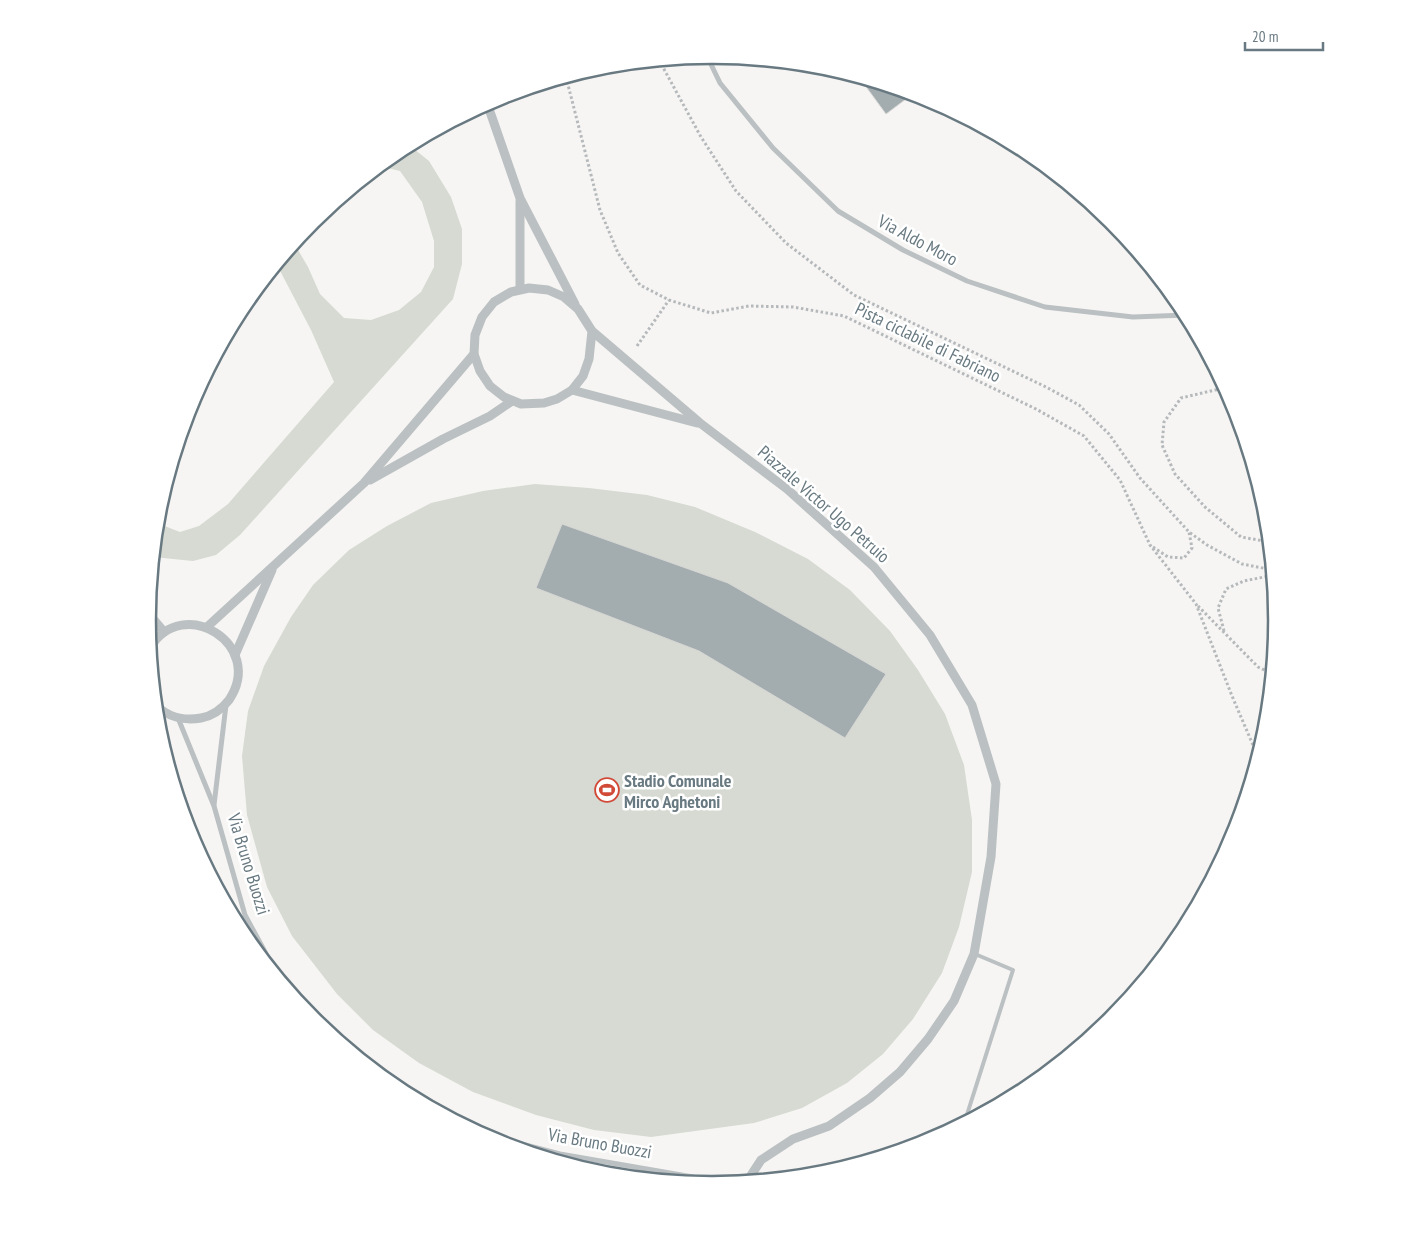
<svg xmlns="http://www.w3.org/2000/svg" width="1425" height="1241" viewBox="0 0 1425 1241" font-family="'PT Sans Narrow',sans-serif">
	<style>
		.pitch { fill: #d6dad2 }
		.building { fill: #a3acaf; stroke: #d7d7d5 }
		.lines { fill: none; stroke-linecap: round; stroke-linejoin: round }
		.path { stroke: #b5b9bb; stroke-width: 3; stroke-dasharray: 2.5 2.5; stroke-linecap: butt }
		.service { stroke: #bbc0c2; stroke-width: 4 }
		.minor { stroke: #bbc0c2; stroke-width: 5 }
		.tertiary { stroke: #bbc0c2; stroke-width: 9 }
		.labels { text-anchor: middle; dominant-baseline: central; stroke-width: 5; stroke-linejoin: round; paint-order: stroke }
		.street-label { font-size: 18px; fill: #687981; stroke: #fff }
		.poi-label { font-size: 18px; font-weight: bold; fill: #687981; stroke: #fff; text-anchor: start }
		.rim { fill: none; stroke: #687981; stroke-width: 2.5 }
	</style>
	<rect width="100%" height="100%" fill="#f6f5f3"/>
	<g class="pitch">
		<path d="M 409,145 L 429,161 L 451,197 L 462,229 L 462,264 L 453,299 L 240,535 L 216,555 L 193,561 L 153,557 L 157,523 L 180,532 L 199,526 L 228,504 L 334,382 L 311,330 L 277,265 L 294,243 L 308,267 L 320,294 L 344,318 L 371,320 L 399,310 L 421,292 L 434,267 L 434,241 L 422,202 L 400,171 L 379,166 L 399,150 Z"/>
		<path d="M 535,484 L 589,488 L 647,495 L 695,507 L 755,532 L 808,559 L 850,590 L 890,631 L 918,670 L 945,714 L 964,765 L 972,820 L 972,872 L 959,927 L 942,973 L 913,1019 L 883,1054 L 847,1083 L 802,1108 L 754,1123 L 651,1137 L 594,1130 L 536,1115 L 473,1092 L 419,1063 L 373,1030 L 337,994 L 292,936 L 267,887 L 247,815 L 242,756 L 248,711 L 264,666 L 291,617 L 313,585 L 349,550 L 387,526 L 431,503 L 483,491 Z"/>
	</g>
	<g class="building">
		<path d="M 859,77 L 914,93 L 886,114 Z"/>
		<path d="M 562,524 L 728,583 L 886,674 L 845,738 L 699,651 L 536,588 Z"/>
	</g>
	<g class="lines">
		<g class="path">
			<path d="M 659,60 L 701,137 L 736,191 L 786,243 L 854,295 L 1046,387 L 1079,405 L 1109,434 L 1140,478 L 1189,532 L 1207,545 L 1242,564 L 1273,570"/>
			<path d="M 566,77 L 600,210 L 618,253 L 640,285 L 669,300 L 711,313 L 749,306 L 793,307 L 844,316 L 1036,409 L 1084,436 L 1120,480 L 1150,545 L 1196,604 L 1232,696 L 1259,759"/>
			<path d="M 637,346 L 669,300"/>
			<path d="M 1227,389 L 1215,390 L 1181,398 L 1164,422 L 1162,445 L 1175,474 L 1205,507 L 1241,537 L 1270,542"/>
			<path d="M 1153,547 L 1168,557 L 1184,558 L 1192,548 L 1189,532"/>
			<path d="M 1198,606 L 1258,667 L 1273,674"/>
			<path d="M 1224,631 L 1218,608 L 1226,589 L 1244,581 L 1274,575"/>
			<path d="M 708,1182 L 717,1186"/>
		</g>
		<path class="service" d="M 964,1124 L 1013,970 L 975,954"/>
		<g class="minor">
			<path d="M 707,56 L 720,83 L 773,148 L 838,211 L 903,250 L 967,281 L 1045,307 L 1133,317 L 1187,315"/>
			<path d="M 178,718 L 214,806 L 245,915 L 283,985"/>
			<path d="M 214,805 L 226,705"/>
			<path d="M 473,1131 L 560,1154 L 693,1177"/>
		</g>
		<g class="tertiary">
			<path d="M 487,103 L 520,198 L 575,304"/>
			<path d="M 520,201 L 520,289"/>
			<path d="M 592,331 L 589,359 L 583,376 L 572,390 L 557,399 L 544,403 L 521,404 L 504,397 L 490,386 L 480,371 L 474,354 L 475,335 L 482,317 L 494,302 L 511,292 L 529,288 L 548,290 L 564,297 L 578,309 L 592,331 L 700,423 L 787,489 L 874,567 L 930,635 L 972,705 L 996,784 L 991,857 L 974,954 L 954,1001 L 928,1039 L 900,1072 L 870,1098 L 829,1126 L 793,1139 L 761,1160 L 746,1183"/>
			<path d="M 572,390 L 697,423"/>
			<path d="M 370,480 L 443,439 L 490,416 L 512,401"/>
			<path d="M 148,613 L 164,632"/>
			<path d="M 207,627 L 364,483 L 474,354"/>
			<path d="M 150,648 C 183,593 266,645 229,700 C 222,709 212,716 201,718 C 184,721 167,717 155,704"/>
			<path d="M 235,655 L 272,570"/>
		</g>
	</g>
	<defs>
		<g id="stadium-ring" transform="scale(1.25)"><circle r="9.5" fill="#fff" stroke="#d14937" stroke-width="1.5"/><path d="M0-5a6.5 5 0 1 0 0 10a6.5 5 0 1 0 0-10ZM-3.5-1.8h7v3.6h-7Z" fill="#d14937"/></g>
	</defs>
	<g fill-rule="evenodd">
		<use href="#stadium-ring" x="607" y="790"/>
	</g>
	<g class="labels">
		<g class="street-label">
			<text transform="translate(918 240) rotate(28)">Via Aldo Moro</text>
			<text transform="translate(928 342) rotate(26)">Pista ciclabile di Fabriano</text>
			<text transform="translate(824 504) rotate(41)">Piazzale Victor Ugo Petruio</text>
			<text transform="translate(249 864) rotate(73)">Via Bruno Buozzi</text>
			<text transform="translate(600 1143) rotate(10)">Via Bruno Buozzi</text>
		</g>
		<g class="poi-label">
			<text x="624" y="780">Stadio Comunale<tspan x="624" dy="21">Mirco Aghetoni</tspan></text>
		</g>
	</g>
	<path d="M0 0H1425V1241H0ZM156 620a556 556 0 1 1 1112 0a556 556 0 1 1-1112 0Z" fill="#fff" fill-rule="evenodd"/>
	<path class="rim" d="M156 620a556 556 0 1 1 1112 0a556 556 0 1 1-1112 0Z"/>
	<path d="M1245 42v8h78v-8" fill="none" stroke="#687981" stroke-width="2.5"/>
	<text x="1252" y="42" font-size="15" fill="#687981" stroke="#ffffff" stroke-width="4" paint-order="stroke">20 m</text>
</svg>
